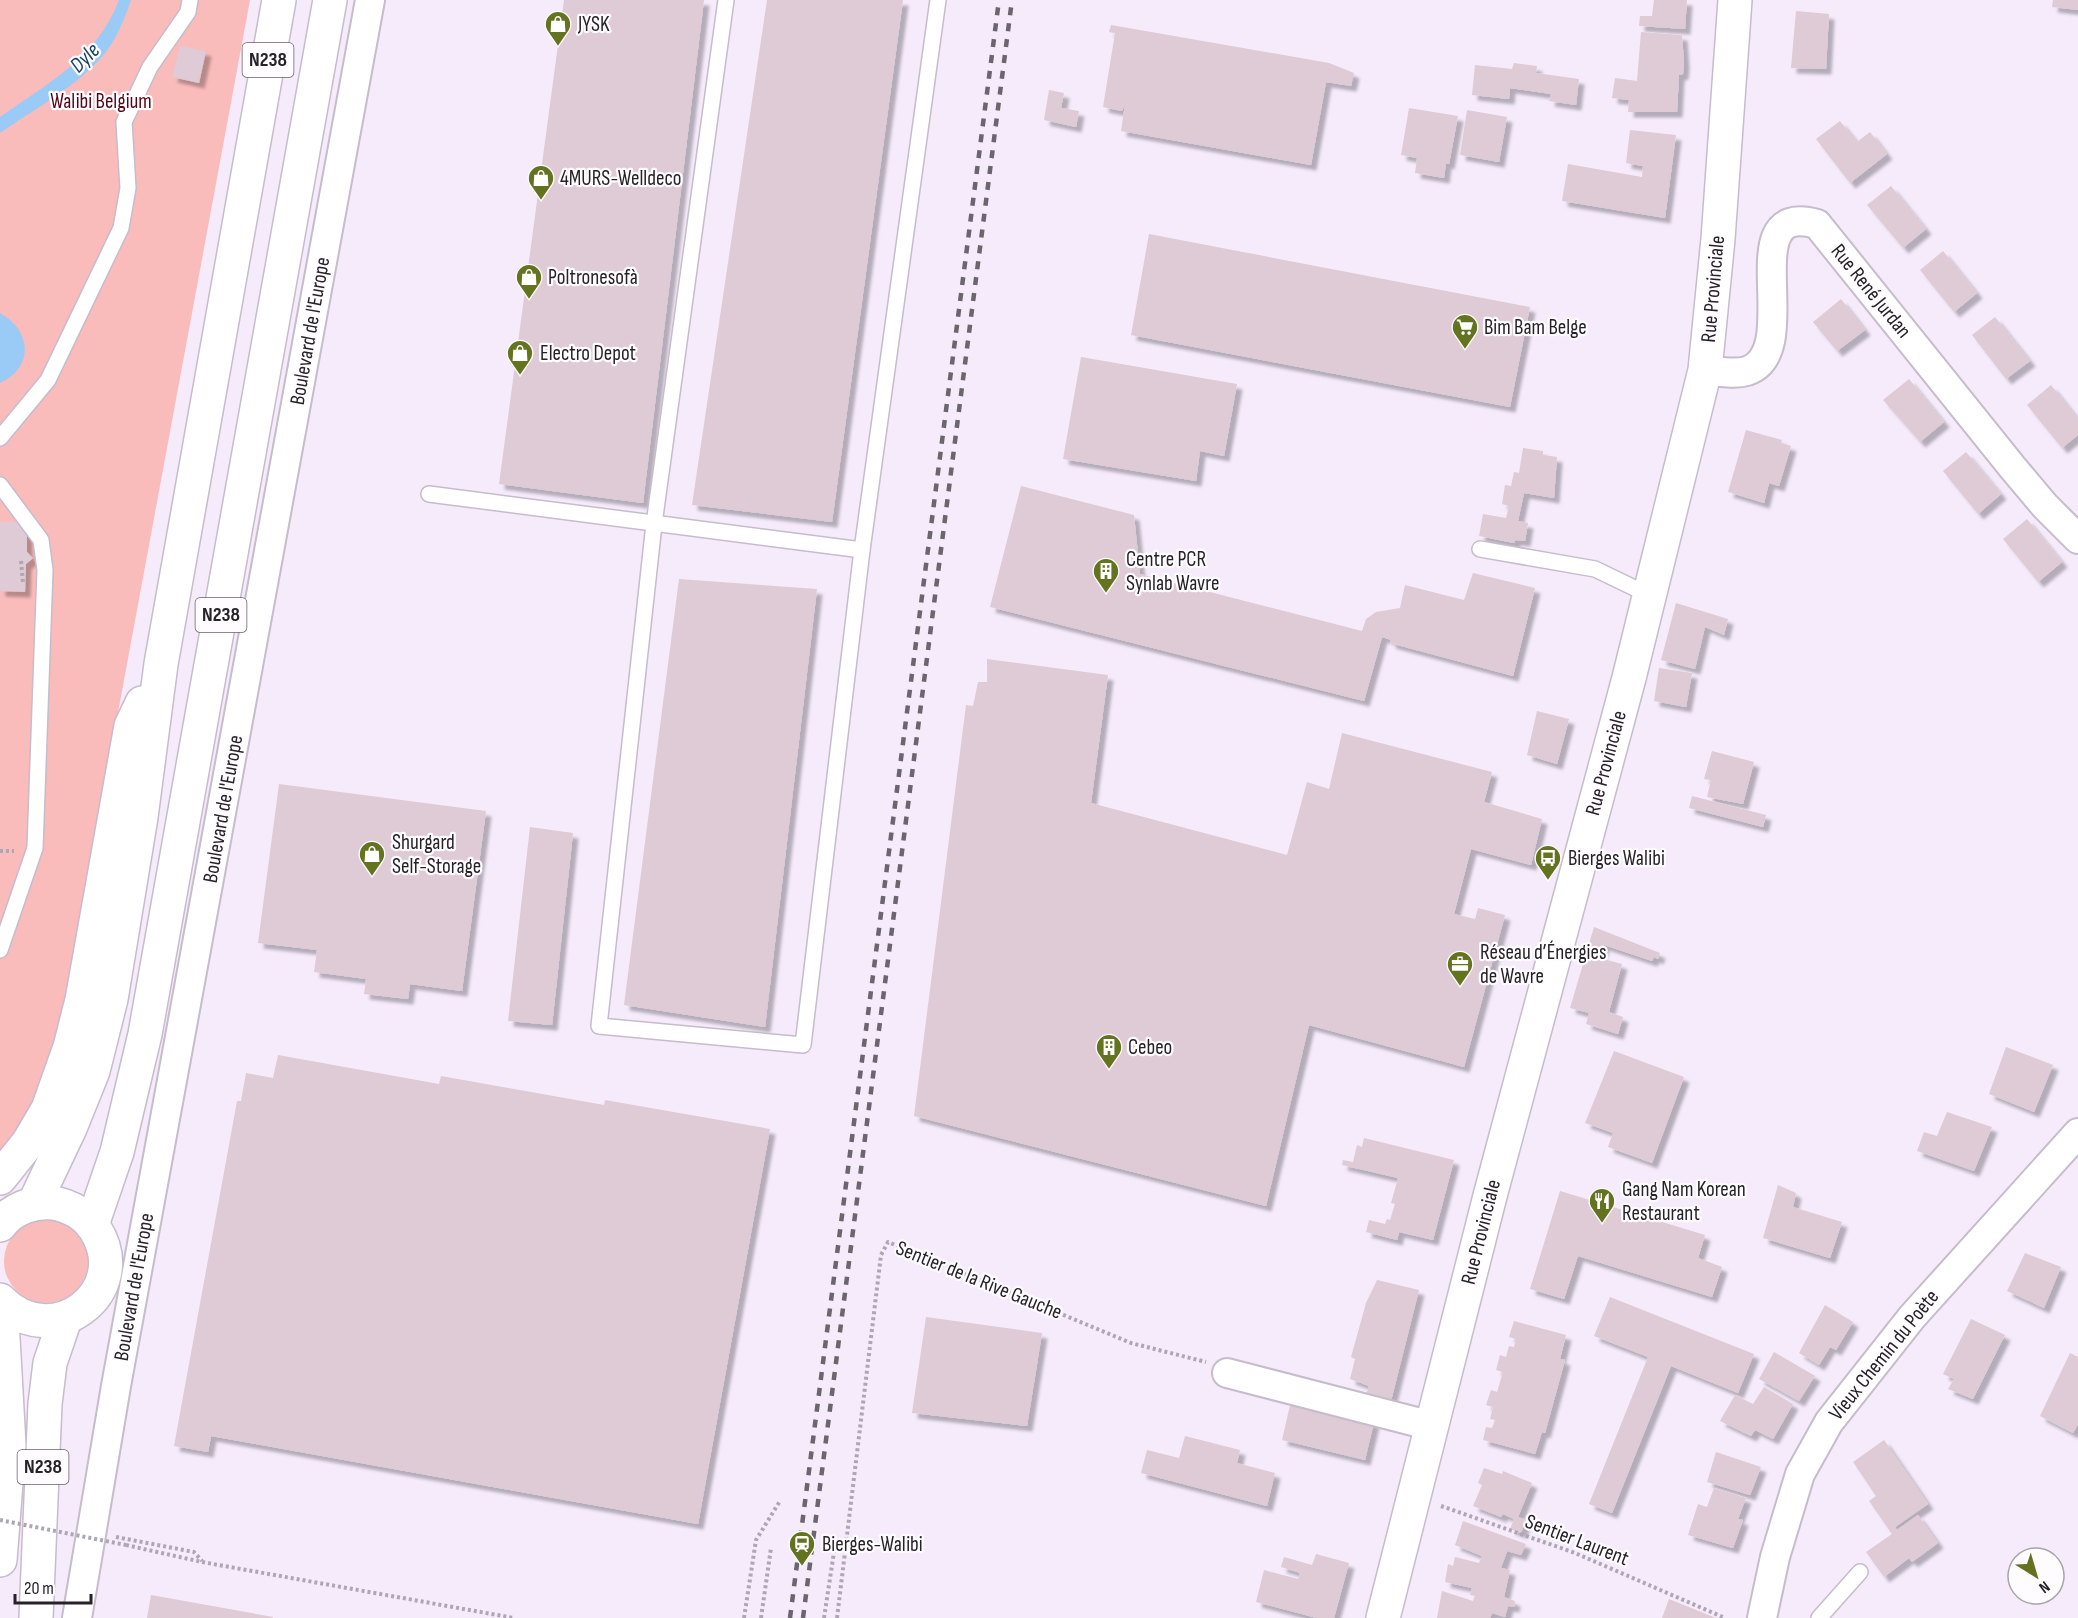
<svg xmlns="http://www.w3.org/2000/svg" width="2078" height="1618" viewBox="0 0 2078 1618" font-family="'Sofia Sans Condensed',sans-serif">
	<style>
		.green { fill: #fabbbb }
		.water { fill: #99cbf6 }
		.building { fill: #decbd5; filter: url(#shadow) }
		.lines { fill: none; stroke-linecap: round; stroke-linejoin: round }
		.lane-casing { stroke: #c6bccc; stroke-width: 18 }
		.street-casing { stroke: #c6bccc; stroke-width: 32 }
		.secondary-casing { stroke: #c6bccc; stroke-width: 36 }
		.highway-casing { stroke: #c6bccc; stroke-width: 36 }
		.path { stroke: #aea6b3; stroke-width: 4; stroke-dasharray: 3 3; stroke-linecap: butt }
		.lane { stroke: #fff; stroke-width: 15 }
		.street { stroke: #fff; stroke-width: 28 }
		.secondary { stroke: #fff; stroke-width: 33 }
		.highway { stroke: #fff; stroke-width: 33 }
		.rail { stroke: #6b656e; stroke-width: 4.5; stroke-dasharray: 8 8; stroke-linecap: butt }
		.path-bridge { stroke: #aea6b3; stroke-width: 4; stroke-dasharray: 3 3; stroke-linecap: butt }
		.labels { text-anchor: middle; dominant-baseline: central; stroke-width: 4.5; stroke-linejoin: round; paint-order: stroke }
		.shield { fill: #fefcff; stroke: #676368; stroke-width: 1.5 }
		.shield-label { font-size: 20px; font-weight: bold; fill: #262228 }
		.poi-label { font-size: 21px; fill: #262228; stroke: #fefcff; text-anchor: start }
		.park-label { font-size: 21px; fill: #520814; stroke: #fefcff }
		.street-label { font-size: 21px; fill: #262228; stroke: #fefcff }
		.water-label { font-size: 22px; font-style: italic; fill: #164467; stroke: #fefcff }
	</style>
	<defs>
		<filter id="shadow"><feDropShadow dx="5.5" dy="5.5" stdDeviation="1.5" flood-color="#0004"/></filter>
	</defs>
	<rect width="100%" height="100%" fill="#f5ebfb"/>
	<g class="green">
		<path d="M 0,0 L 250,0 L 54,1058 L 41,1099 L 0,1170 Z"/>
		<circle cx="46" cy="1261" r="42"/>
	</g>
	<g class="water">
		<path d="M 119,0 L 131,0 C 124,20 116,41 101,58 C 74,88 33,110 0,133 L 0,117 C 48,83 97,58 119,0 Z"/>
		<path d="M 0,313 C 31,330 35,367 0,383 Z"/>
	</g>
	<g class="building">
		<path d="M 564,0 L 704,0 L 643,503 L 499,484 Z"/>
		<path d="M 767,0 L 903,0 L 832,522 L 692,505 Z"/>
		<path d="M 1654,0 L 1687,0 L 1685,29 L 1639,26 L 1640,16 L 1652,16 Z"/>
		<path d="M 2053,0 L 2078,0 L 2078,10 L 2052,7 Z"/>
		<path d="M 1796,11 L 1829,14 L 1826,69 L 1791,68 Z"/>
		<path d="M 1111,25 L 1329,63 L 1354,73 L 1351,86 L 1326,82 L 1311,165 L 1121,131 L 1125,104 L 1122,111 L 1103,107 L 1115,33 L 1109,32 Z"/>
		<path d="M 1641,32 L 1682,35 L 1684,63 L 1683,74 L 1679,75 L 1677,112 L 1628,112 L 1629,100 L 1612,98 L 1615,78 L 1637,81 Z"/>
		<path d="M 180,46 L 206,51 L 199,83 L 172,77 Z"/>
		<path d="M 1514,63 L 1537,66 L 1536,73 L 1579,79 L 1576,105 L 1549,101 L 1551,94 L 1510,88 L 1509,99 L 1472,95 L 1475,65 L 1512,69 Z"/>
		<path d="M 1049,90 L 1064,93 L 1061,108 L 1079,111 L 1076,127 L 1044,120 Z"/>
		<path d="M 1409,108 L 1458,116 L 1449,164 L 1446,163 L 1444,178 L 1415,173 L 1417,158 L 1401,155 Z"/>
		<path d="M 1467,110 L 1507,117 L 1499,162 L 1460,155 Z"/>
		<path d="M 1840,121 L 1857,142 L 1870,132 L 1887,154 L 1850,183 L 1816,139 Z"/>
		<path d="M 1630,130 L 1676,135 L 1665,218 L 1562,201 L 1568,164 L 1642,177 L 1643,166 L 1626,163 Z"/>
		<path d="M 1891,186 L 1926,229 L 1903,248 L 1867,205 Z"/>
		<path d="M 1149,234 L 1530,307 L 1510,407 L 1131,335 Z"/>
		<path d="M 1943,251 L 1977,293 L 1954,312 L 1920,270 Z"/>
		<path d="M 1841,299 L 1865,330 L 1837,351 L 1813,322 Z"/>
		<path d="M 1995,317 L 2030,361 L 2006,379 L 1972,335 Z"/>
		<path d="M 1081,357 L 1237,384 L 1224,456 L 1200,451 L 1196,481 L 1063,459 Z"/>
		<path d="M 1909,379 L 1944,422 L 1920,442 L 1883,400 Z"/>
		<path d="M 2051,385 L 2078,419 L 2078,435 L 2062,448 L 2027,405 Z"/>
		<path d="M 1746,430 L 1782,440 L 1781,443 L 1791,446 L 1779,486 L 1769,483 L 1764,503 L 1728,492 Z"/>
		<path d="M 1523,448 L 1543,451 L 1543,455 L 1557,457 L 1554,498 L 1524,493 L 1518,521 L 1528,523 L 1525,541 L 1515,540 L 1514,543 L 1479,536 L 1483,514 L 1506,518 L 1509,506 L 1502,504 L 1505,485 L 1511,486 L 1514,472 L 1519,473 Z"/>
		<path d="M 1966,452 L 2001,494 L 1978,514 L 1943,471 Z"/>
		<path d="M 1021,486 L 1134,515 L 1140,574 L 1362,631 L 1366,619 L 1376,612 L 1400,608 L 1405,585 L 1464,600 L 1473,573 L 1535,588 L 1513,676 L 1390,643 L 1391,640 L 1382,637 L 1364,701 L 990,607 Z"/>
		<path d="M 2027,519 L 2062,562 L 2038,582 L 2003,539 Z"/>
		<path d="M 0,522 L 27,522 L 27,552 L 33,558 L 26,564 L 25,592 L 0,591 Z"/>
		<path d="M 679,579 L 817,589 L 765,1027 L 624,1005 Z"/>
		<path d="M 1676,603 L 1728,619 L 1724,635 L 1705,627 L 1695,669 L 1661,660 Z"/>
		<path d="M 987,659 L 1108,675 L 1091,803 L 1287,855 L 1307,782 L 1329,789 L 1342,733 L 1492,772 L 1484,802 L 1542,819 L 1531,865 L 1471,849 L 1454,914 L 1475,919 L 1478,908 L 1505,915 L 1464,1067 L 1309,1025 L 1266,1206 L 914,1116 L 966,705 L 973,706 L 978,682 L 987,682 Z"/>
		<path d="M 1659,668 L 1692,673 L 1686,707 L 1654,701 Z"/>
		<path d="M 1537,711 L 1569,719 L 1557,764 L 1527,755 Z"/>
		<path d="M 1712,751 L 1754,762 L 1743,804 L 1707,797 L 1711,780 L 1704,779 Z"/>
		<path d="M 279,784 L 486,811 L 462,991 L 410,984 L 408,999 L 364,994 L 366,979 L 314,972 L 317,950 L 258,943 Z"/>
		<path d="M 1692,796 L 1766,815 L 1763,827 L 1689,808 Z"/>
		<path d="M 530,827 L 573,833 L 552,1025 L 508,1021 Z"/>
		<path d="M 1594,927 L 1660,953 L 1658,959 L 1654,957 L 1652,961 L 1604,945 L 1600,958 L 1622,964 L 1609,1012 L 1623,1017 L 1618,1034 L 1586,1024 L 1589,1013 L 1570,1008 Z"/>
		<path d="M 2006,1047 L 2053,1065 L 2034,1112 L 1989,1094 Z"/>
		<path d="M 1614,1051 L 1684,1077 L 1652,1163 L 1608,1147 L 1613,1133 L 1585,1123 Z"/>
		<path d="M 278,1055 L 439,1084 L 441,1076 L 604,1105 L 605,1100 L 770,1129 L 698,1524 L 211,1436 L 208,1452 L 174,1446 L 237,1101 L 241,1101 L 246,1073 L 273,1078 Z"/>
		<path d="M 1947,1112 L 1992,1127 L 1974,1171 L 1917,1151 L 1924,1132 L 1937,1136 Z"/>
		<path d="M 1364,1138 L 1454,1160 L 1433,1240 L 1399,1232 L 1397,1240 L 1366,1232 L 1369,1220 L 1385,1224 L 1387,1219 L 1390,1220 L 1395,1204 L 1391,1203 L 1398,1178 L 1342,1165 L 1343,1160 L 1353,1162 L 1357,1145 L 1362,1147 Z"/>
		<path d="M 1778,1185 L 1796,1193 L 1793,1207 L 1842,1222 L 1830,1258 L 1763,1238 Z"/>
		<path d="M 1560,1191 L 1705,1235 L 1698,1258 L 1722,1267 L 1712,1297 L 1578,1256 L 1564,1299 L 1530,1289 Z"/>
		<path d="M 2025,1253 L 2061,1267 L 2044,1308 L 2007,1291 Z"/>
		<path d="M 1377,1280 L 1419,1290 L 1390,1405 L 1365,1398 L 1369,1386 L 1350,1379 L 1355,1359 L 1351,1357 L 1366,1303 Z"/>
		<path d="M 1610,1297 L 1754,1354 L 1738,1393 L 1671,1366 L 1612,1513 L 1589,1504 L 1648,1357 L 1594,1336 Z"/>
		<path d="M 1825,1305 L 1853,1322 L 1836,1350 L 1830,1347 L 1819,1365 L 1799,1353 Z"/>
		<path d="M 926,1317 L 1042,1333 L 1027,1426 L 912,1413 Z"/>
		<path d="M 1971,1319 L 2005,1335 L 1973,1399 L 1948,1389 L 1954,1379 L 1943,1374 Z"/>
		<path d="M 1514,1321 L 1566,1335 L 1560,1359 L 1565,1360 L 1545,1433 L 1542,1432 L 1535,1454 L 1483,1440 L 1486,1427 L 1492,1428 L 1495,1420 L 1490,1419 L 1493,1407 L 1486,1405 L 1491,1390 L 1497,1392 L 1503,1372 L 1496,1370 L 1500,1355 L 1506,1357 L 1509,1346 L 1514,1347 L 1516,1339 L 1509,1337 Z"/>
		<path d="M 1774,1352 L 1815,1376 L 1799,1401 L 1759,1379 Z"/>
		<path d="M 2070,1353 L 2078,1357 L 2078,1424 L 2073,1433 L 2040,1416 Z"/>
		<path d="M 1764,1387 L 1793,1404 L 1773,1439 L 1755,1430 L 1751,1436 L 1720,1421 L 1735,1395 L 1753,1404 Z"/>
		<path d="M 1291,1401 L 1374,1422 L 1365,1460 L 1282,1440 Z"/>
		<path d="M 1185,1436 L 1240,1450 L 1237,1463 L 1275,1473 L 1267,1506 L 1141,1473 L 1147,1450 L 1179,1458 Z"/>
		<path d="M 1884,1440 L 1928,1504 L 1895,1527 L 1897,1530 L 1918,1515 L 1938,1543 L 1912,1562 L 1909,1558 L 1884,1577 L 1866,1552 L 1892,1534 L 1869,1501 L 1876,1496 L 1853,1462 Z"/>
		<path d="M 1716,1452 L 1761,1467 L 1750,1495 L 1707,1482 Z"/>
		<path d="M 1484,1468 L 1502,1474 L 1503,1471 L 1532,1483 L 1518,1517 L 1526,1520 L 1521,1533 L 1510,1529 L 1514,1519 L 1503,1514 L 1501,1517 L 1473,1506 L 1482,1485 L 1478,1483 Z"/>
		<path d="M 1714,1488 L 1746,1498 L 1738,1519 L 1743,1520 L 1733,1548 L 1688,1535 L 1698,1504 L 1707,1507 Z"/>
		<path d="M 1463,1521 L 1526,1544 L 1521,1555 L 1507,1551 L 1501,1568 L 1510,1570 L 1504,1597 L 1515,1601 L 1514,1607 L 1508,1606 L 1505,1617 L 1492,1613 L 1490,1618 L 1437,1618 L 1442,1591 L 1473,1601 L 1475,1596 L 1470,1595 L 1472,1588 L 1445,1582 L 1448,1564 L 1453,1566 L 1455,1557 L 1479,1563 L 1482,1556 L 1455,1545 Z"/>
		<path d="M 1316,1554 L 1349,1563 L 1334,1618 L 1317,1618 L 1256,1602 L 1264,1570 L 1298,1579 L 1300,1573 L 1281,1567 L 1284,1557 L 1312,1565 Z"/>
		<path d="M 151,1595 L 273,1617 L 273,1618 L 147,1618 Z"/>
		<path d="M 1669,1599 L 1716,1618 L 1662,1618 Z"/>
	</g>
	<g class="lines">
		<g class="lane-casing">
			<g id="lane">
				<path d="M 726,0 L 654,524 L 599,1026 L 803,1045 L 862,550"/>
				<path d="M 0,438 L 48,380 L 121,228 L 128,188 L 124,122 L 150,67 L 188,12 L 190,0"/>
				<path d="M 0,485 L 41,540 L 45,570 L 35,848 L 0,950"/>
				<path d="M 429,494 L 862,550 L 938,0"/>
				<path d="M 1480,549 L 1595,569 L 1649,595"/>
				<path d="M 1819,1618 L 1860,1572"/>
			</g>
		</g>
		<g class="street-casing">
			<g id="street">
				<path d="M 1705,370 C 1717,371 1734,375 1747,371 C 1807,351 1730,199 1817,224 L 2013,468 L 2045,506 L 2078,539"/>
				<path d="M 1227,1373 L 1432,1426"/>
				<path d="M 77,1618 L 116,1386 L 370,0"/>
				<path d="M 1762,1618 L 1775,1557 L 1800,1474 L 1829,1422 L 1912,1317 L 2078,1133"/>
			</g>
		</g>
		<g class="secondary-casing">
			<path id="secondary" d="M 1383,1618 L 1490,1196 L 1629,678 L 1705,370 L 1718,239 L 1735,0"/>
		</g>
		<g class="highway-casing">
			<g id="highway">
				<path d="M 0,1178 L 28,1143 L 48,1109 L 70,1047 L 82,1000 L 131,726 L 142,703"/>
				<path d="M 34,1204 L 70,1128 L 93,1071 L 111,999 L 141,817 L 161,664 L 279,0"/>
				<path d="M 0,1225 C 12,1209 33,1201 53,1203 C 70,1206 86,1215 95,1229 C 135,1292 52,1354 0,1300"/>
				<path d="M 92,1225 L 117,1152 L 145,1034 L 330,0"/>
				<path d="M 0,1560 L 9,1445 L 1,1302"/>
				<path d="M 36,1618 L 45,1404 L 50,1363 L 65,1319"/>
			</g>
		</g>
		<g class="path">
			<path d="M 21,561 L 23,583"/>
			<path d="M 0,851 L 14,851"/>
			<path d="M 1441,1506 L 1575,1553 L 1725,1618"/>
			<path d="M 116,1537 L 194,1552 L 202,1561"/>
			<path d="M 126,1545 L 202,1562 L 514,1618"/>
			<path d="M 744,1618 L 756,1540 L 780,1501"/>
			<path d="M 761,1618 L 771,1548"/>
			<path d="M 824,1618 L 834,1552"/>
			<path d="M 837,1618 L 881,1255 L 888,1242 L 1131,1343 L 1206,1362"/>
		</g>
		<use href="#lane" class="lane"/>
		<use href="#street" class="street"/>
		<use href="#secondary" class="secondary"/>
		<use href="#highway" class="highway"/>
		<g class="rail">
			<path d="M 790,1618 L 999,0"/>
			<path d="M 803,1618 L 1012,0"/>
		</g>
		<path class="path-bridge" d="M 0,1520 L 126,1545"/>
	</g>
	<defs>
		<g id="shop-pin" transform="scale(1.35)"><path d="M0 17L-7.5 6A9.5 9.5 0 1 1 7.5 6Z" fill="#647320" stroke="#fefcff"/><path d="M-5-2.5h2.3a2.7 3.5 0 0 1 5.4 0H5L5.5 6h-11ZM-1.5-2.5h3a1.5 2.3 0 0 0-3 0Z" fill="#fff"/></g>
		<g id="supermarket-pin" transform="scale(1.35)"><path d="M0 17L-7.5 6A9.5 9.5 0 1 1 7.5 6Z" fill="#647320" stroke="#fefcff"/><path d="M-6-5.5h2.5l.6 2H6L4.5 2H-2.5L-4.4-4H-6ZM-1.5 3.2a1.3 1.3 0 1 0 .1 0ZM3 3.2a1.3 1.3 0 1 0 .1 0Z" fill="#fff"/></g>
		<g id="building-pin" transform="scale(1.35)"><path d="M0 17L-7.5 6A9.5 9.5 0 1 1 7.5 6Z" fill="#647320" stroke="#fefcff"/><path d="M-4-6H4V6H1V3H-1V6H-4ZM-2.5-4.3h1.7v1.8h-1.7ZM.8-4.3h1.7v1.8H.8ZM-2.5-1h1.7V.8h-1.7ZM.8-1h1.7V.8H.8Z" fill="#fff"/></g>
		<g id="bus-pin" transform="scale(1.35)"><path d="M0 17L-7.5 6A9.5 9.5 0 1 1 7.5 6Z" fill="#647320" stroke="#fefcff"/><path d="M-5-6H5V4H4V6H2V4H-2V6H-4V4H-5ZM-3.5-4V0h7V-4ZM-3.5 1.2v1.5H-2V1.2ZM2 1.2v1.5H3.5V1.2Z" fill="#fff"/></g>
		<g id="office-pin" transform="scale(1.35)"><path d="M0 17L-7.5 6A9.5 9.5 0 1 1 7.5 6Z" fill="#647320" stroke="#fefcff"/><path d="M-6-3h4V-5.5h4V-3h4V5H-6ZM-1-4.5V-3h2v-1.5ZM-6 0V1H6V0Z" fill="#fff"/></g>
		<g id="restaurant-pin" transform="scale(1.35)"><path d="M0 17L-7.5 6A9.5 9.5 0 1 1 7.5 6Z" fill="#647320" stroke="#fefcff"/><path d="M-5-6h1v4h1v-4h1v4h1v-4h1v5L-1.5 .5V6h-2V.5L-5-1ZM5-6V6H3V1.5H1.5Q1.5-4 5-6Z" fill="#fff"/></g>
		<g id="station-pin" transform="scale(1.35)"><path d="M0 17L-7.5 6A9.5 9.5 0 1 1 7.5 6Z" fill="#647320" stroke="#fefcff"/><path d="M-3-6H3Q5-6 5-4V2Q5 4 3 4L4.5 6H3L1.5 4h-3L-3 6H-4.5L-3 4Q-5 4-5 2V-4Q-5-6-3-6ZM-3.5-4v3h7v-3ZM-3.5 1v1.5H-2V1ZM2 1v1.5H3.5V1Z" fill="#fff"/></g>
	</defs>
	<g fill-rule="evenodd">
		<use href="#shop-pin" x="558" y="24"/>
		<use href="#shop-pin" x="541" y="178"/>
		<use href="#shop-pin" x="529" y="277"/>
		<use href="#supermarket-pin" x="1465" y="327"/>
		<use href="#shop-pin" x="520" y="353"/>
		<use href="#building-pin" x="1106" y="571"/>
		<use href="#shop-pin" x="372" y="854"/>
		<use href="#bus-pin" x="1548" y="858"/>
		<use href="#office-pin" x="1460" y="964"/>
		<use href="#building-pin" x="1109" y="1047"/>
		<use href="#restaurant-pin" x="1602" y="1201"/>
		<use href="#station-pin" x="802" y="1544"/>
	</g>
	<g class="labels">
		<g class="shield">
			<rect x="242.5" y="43" width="51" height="34" rx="4.5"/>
			<rect x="195.5" y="598" width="51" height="34" rx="4.5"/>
			<rect x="17.5" y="1450" width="51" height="34" rx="4.5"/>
		</g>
		<g class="shield-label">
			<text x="268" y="60">N238</text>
			<text x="221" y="615">N238</text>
			<text x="43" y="1467">N238</text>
		</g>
		<g class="poi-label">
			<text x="578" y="24">JYSK</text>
			<text x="560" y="178">4MURS-Welldeco</text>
			<text x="548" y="277">Poltronesofà</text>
			<text x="1484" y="327">Bim Bam Belge</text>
			<text x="540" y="353">Electro Depot</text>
			<text x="1126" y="559">Centre PCR<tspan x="1126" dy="24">Synlab Wavre</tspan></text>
			<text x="392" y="842">Shurgard<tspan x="392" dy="24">Self-Storage</tspan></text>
			<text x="1568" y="858">Bierges Walibi</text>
			<text x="1480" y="952">Réseau d’Énergies<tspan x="1480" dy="24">de Wavre</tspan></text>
			<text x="1128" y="1047">Cebeo</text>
			<text x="1622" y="1189">Gang Nam Korean<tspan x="1622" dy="24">Restaurant</tspan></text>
			<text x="822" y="1544">Bierges-Walibi</text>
		</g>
		<g class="park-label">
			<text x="101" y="101">Walibi Belgium</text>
		</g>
		<g class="street-label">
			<text transform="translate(1713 289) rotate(-85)">Rue Provinciale</text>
			<text transform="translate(1871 291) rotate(51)">Rue René Jurdan</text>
			<text transform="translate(310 331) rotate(-80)">Boulevard de l'Europe</text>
			<text transform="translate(1606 763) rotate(-75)">Rue Provinciale</text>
			<text transform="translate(223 809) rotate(-80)">Boulevard de l'Europe</text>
			<text transform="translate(1481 1232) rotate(-76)">Rue Provinciale</text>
			<text transform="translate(979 1280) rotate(22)">Sentier de la Rive Gauche</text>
			<text transform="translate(134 1287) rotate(-80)">Boulevard de l'Europe</text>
			<text transform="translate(1884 1355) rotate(-51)">Vieux Chemin du Poète</text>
			<text transform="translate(1577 1540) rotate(21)">Sentier Laurent</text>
		</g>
		<g class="water-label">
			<text transform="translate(85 58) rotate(-45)">Dyle</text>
		</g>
	</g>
	<g transform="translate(2036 1576) rotate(143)"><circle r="28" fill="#fefcff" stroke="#a8a5a9" stroke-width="1.5"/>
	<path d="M0-4.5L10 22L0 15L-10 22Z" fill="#647320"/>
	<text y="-9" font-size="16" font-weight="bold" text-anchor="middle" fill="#262228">N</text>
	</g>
	<path d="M15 1594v9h76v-9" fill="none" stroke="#262228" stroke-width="3"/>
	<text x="24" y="1594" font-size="18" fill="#262228" stroke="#fefcff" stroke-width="4.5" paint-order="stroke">20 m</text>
</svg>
